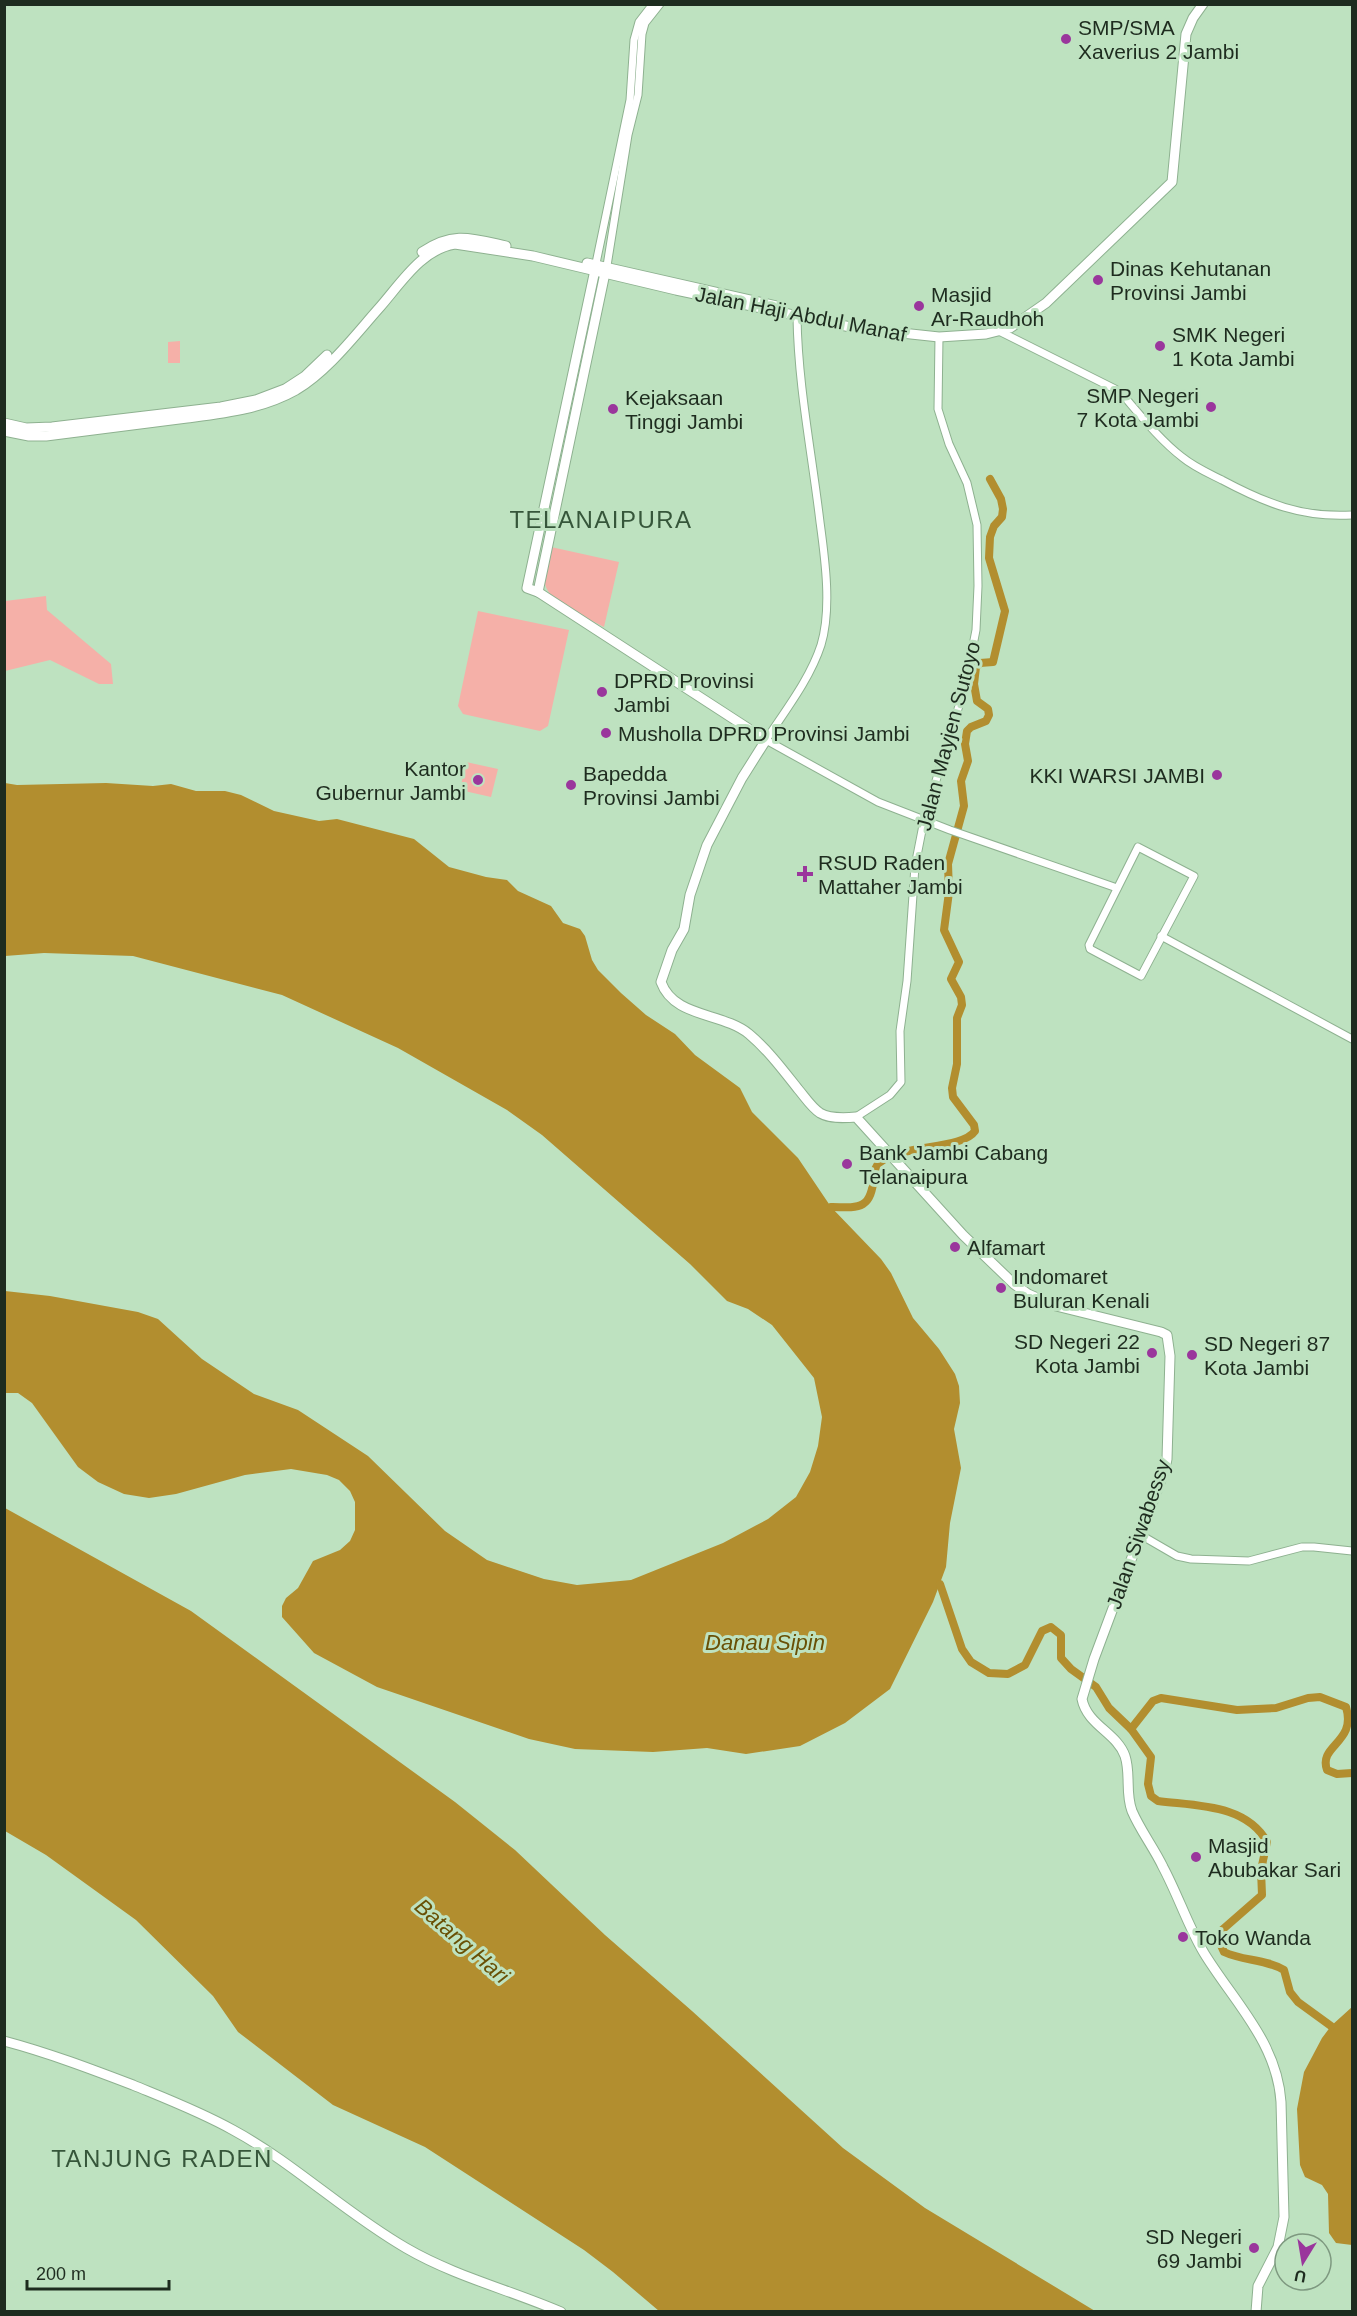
<svg xmlns="http://www.w3.org/2000/svg" width="1357" height="2316" viewBox="0 0 1357 2316" font-family="Arial,sans-serif">
	<style>
		.green { fill: #f5b0a8 }
		.water { fill: #b28e2f }
		.lines { fill: none; stroke-linecap: round; stroke-linejoin: round }
		.river { stroke: #b28e2f; stroke-width: 8 }
		.minor-casing { stroke: #8eb190; stroke-width: 9 }
		.major-casing { stroke: #8eb190; stroke-width: 11 }
		.minor { stroke: #fff; stroke-width: 7 }
		.major { stroke: #fff; stroke-width: 9 }
		.poi-dot { fill: #9a369c; stroke: #bee2c0; stroke-width: 2 }
		.labels { text-anchor: middle; dominant-baseline: central; stroke-width: 6; stroke-linejoin: round; paint-order: stroke }
		.poi-label { font-size: 21px; fill: #1e2c1f; stroke: #bee2c0; text-anchor: start }
		.street-label { font-size: 21px; fill: #1e2c1f; stroke: #bee2c0 }
		.water-label { font-size: 22px; font-style: italic; fill: #695005; stroke: #bee2c0 }
		.quarter-label { font-size: 24px; letter-spacing: 1.5px; fill: #36563a; stroke: #bee2c0 }
	</style>
	<rect width="100%" height="100%" fill="#bee2c0"/>
	<g class="green">
		<path d="M 180,341 L 180,363 L 168,363 L 168,342 Z"/>
		<path d="M 551,547 L 619,562 L 604,627 C 587,618 549,603 545,584 C 543,572 548,558 551,547 Z"/>
		<path d="M 46,596 L 47,610 L 111,664 L 113,684 L 99,684 L 50,660 L 5,671 L 5,601 Z"/>
		<path d="M 478,611 L 569,630 L 548,726 L 540,731 L 463,714 L 458,706 Z"/>
		<path d="M 466,762 L 498,769 L 491,797 L 460,790 Z"/>
	</g>
	<g class="water">
		<path d="M 5,783 L 17,785 L 106,783 L 153,786 L 171,784 L 196,791 L 225,791 L 241,795 L 274,811 L 319,821 L 337,819 L 414,839 L 449,867 L 486,877 L 507,880 L 518,891 L 551,906 L 563,923 L 580,929 L 585,936 L 592,960 L 598,970 L 621,993 L 646,1015 L 675,1034 L 695,1055 L 740,1088 L 752,1112 L 798,1158 L 831,1207 L 881,1259 L 891,1273 L 913,1318 L 939,1349 L 955,1374 L 959,1386 L 960,1403 L 954,1429 L 961,1468 L 950,1523 L 946,1567 L 933,1602 L 890,1689 L 845,1723 L 800,1746 L 746,1754 L 707,1748 L 653,1752 L 575,1749 L 529,1739 L 377,1687 L 314,1653 L 282,1617 L 282,1606 L 286,1598 L 298,1588 L 313,1561 L 340,1550 L 350,1541 L 355,1530 L 355,1502 L 350,1491 L 339,1480 L 327,1475 L 291,1469 L 245,1475 L 176,1494 L 149,1498 L 124,1494 L 98,1482 L 78,1467 L 32,1403 L 18,1393 L 5,1393 L 5,1291 L 50,1296 L 138,1312 L 158,1319 L 202,1359 L 254,1394 L 298,1410 L 368,1456 L 445,1531 L 487,1560 L 544,1579 L 577,1585 L 631,1580 L 723,1543 L 768,1519 L 796,1497 L 810,1472 L 818,1446 L 822,1417 L 814,1378 L 772,1325 L 748,1309 L 727,1301 L 690,1264 L 542,1135 L 507,1110 L 398,1048 L 282,995 L 133,956 L 44,953 L 5,956 Z"/>
		<path d="M 5,1508 L 191,1611 L 455,1802 L 515,1850 L 605,1935 L 692,2011 L 843,2148 L 925,2208 L 1095,2311 L 659,2311 L 613,2272 L 584,2250 L 425,2147 L 333,2105 L 238,2032 L 213,1996 L 136,1920 L 46,1855 L 5,1831 Z"/>
		<path d="M 1352,2007 L 1352,2245 L 1336,2243 L 1329,2233 L 1328,2194 L 1322,2185 L 1305,2177 L 1300,2165 L 1297,2109 L 1304,2072 L 1322,2038 L 1331,2026 Z"/>
	</g>
	<g class="lines">
		<g class="river">
			<path d="M 831,1207 C 861,1208 871,1209 874,1176 C 875,1170 875,1167 879,1163 C 901,1144 962,1150 975,1131 L 974,1125 L 953,1097 L 952,1088 L 957,1064 L 957,1018 L 962,1005 L 961,997 L 951,979 L 959,962 L 944,930 L 949,892 L 948,864 L 964,806 L 961,781 L 968,761 L 965,744 L 967,731 L 971,727 L 986,721 L 989,715 L 988,709 L 977,701 L 974,684 L 976,667 L 980,663 L 993,662 L 1005,611 L 989,558 L 990,537 L 994,526 L 1002,517 L 1003,509 L 1001,499 L 990,479"/>
			<path d="M 940,1584 L 962,1649 L 971,1662 L 989,1673 L 1008,1674 L 1025,1665 L 1042,1631 L 1051,1627 L 1061,1635 L 1061,1658 L 1071,1669 L 1096,1687 L 1109,1708 L 1131,1729 L 1151,1757 L 1148,1784 L 1151,1796 L 1158,1801 C 1196,1806 1246,1804 1267,1842 L 1261,1870 L 1262,1895 L 1222,1930 L 1219,1941 L 1224,1952 C 1243,1961 1266,1959 1284,1970 L 1290,1992 L 1298,2002 L 1331,2026"/>
			<path d="M 1131,1729 L 1153,1701 L 1161,1698 L 1237,1710 L 1276,1708 L 1308,1698 L 1320,1697 L 1346,1707 C 1357,1743 1318,1745 1327,1770 L 1337,1774 L 1352,1773"/>
		</g>
		<g class="minor-casing">
			<g id="minor">
				<path d="M 595,268 L 630,100 L 634,40 L 639,22 L 653,4"/>
				<path d="M 606,272 L 628,135 L 638,95 L 642,34 L 645,23 L 660,4"/>
				<path d="M 797,317 C 798,385 812,454 820,522 C 825,559 832,609 821,645 C 810,679 785,711 766,740 L 878,802 L 950,830 L 1117,888"/>
				<path d="M 997,330 L 1115,389 L 1122,394 C 1141,416 1160,440 1182,457 C 1194,467 1208,473 1222,480 C 1265,503 1302,518 1352,515"/>
				<path d="M 1138,847 L 1194,876 L 1141,976 L 1090,949 L 1089,945 Z"/>
				<path d="M 1161,936 L 1352,1039"/>
				<path d="M 856,1117 L 890,1095 L 901,1082 L 900,1031 L 907,981 L 915,866 L 924,820 L 965,686 L 976,630 L 978,586 L 977,525 L 967,483 L 949,444 L 938,409 L 939,337"/>
				<path d="M 1139,1534 L 1177,1556 L 1191,1559 L 1249,1561 L 1302,1547 L 1314,1547 L 1352,1551"/>
			</g>
		</g>
		<g class="major-casing">
			<g id="major">
				<path d="M 422,252 C 453,231 471,238 506,246"/>
				<path d="M 587,263 L 781,307"/>
				<path d="M 595,270 L 527,588 L 538,592 L 766,740 L 742,778 L 707,845 L 690,895 L 684,929 L 672,950 L 661,982 C 674,1018 722,1012 749,1034 C 768,1050 783,1070 798,1089 C 805,1097 811,1107 820,1113 C 830,1119 845,1118 856,1117 L 963,1235 L 1014,1284 L 1028,1294 L 1056,1306 L 1161,1332 L 1167,1335 L 1170,1356 L 1167,1459 L 1165,1469 L 1094,1659 L 1082,1699 C 1087,1725 1117,1733 1125,1756 C 1131,1774 1125,1793 1132,1811 C 1140,1830 1154,1848 1163,1867 C 1178,1895 1188,1926 1204,1953 C 1234,2002 1277,2042 1281,2102 L 1284,2217 L 1278,2247 L 1258,2286 L 1256,2312"/>
				<path d="M 4,423 L 26,428 L 52,427 L 221,407 L 256,400 L 285,389 L 305,376 L 327,355"/>
				<path d="M 4,431 L 29,436 L 46,436 C 93,430 140,424 187,418 C 225,413 262,409 296,390 C 329,370 355,335 380,307 C 401,283 422,249 455,244 L 533,256 L 676,290 L 855,328 L 939,337 L 986,334 L 1010,328 L 1046,303 L 1172,182 L 1186,34 L 1193,18 L 1203,4"/>
				<path d="M 538,592 L 605,273"/>
				<path d="M 4,2041 C 49,2053 91,2069 133,2085 C 167,2099 201,2112 233,2130 C 294,2163 345,2213 406,2248 C 454,2276 510,2290 561,2312"/>
			</g>
		</g>
		<use href="#minor" class="minor"/>
		<use href="#major" class="major"/>
	</g>
	<g class="poi-dot">
		<circle cx="1066" cy="39" r="6"/>
		<circle cx="1098" cy="280" r="6"/>
		<circle cx="919" cy="306" r="6"/>
		<circle cx="1160" cy="346" r="6"/>
		<circle cx="1211" cy="407" r="6"/>
		<circle cx="613" cy="409" r="6"/>
		<circle cx="602" cy="692" r="6"/>
		<circle cx="606" cy="733" r="6"/>
		<circle cx="1217" cy="775" r="6"/>
		<circle cx="478" cy="780" r="6"/>
		<circle cx="571" cy="785" r="6"/>
		<path d="M802 865h6v6h6v6h-6v6h-6v-6h-6v-6h6z"/>
		<circle cx="847" cy="1164" r="6"/>
		<circle cx="955" cy="1247" r="6"/>
		<circle cx="1001" cy="1288" r="6"/>
		<circle cx="1152" cy="1353" r="6"/>
		<circle cx="1192" cy="1355" r="6"/>
		<circle cx="1196" cy="1857" r="6"/>
		<circle cx="1183" cy="1937" r="6"/>
		<circle cx="1254" cy="2248" r="6"/>
	</g>
	<g class="labels">
		<g class="poi-label">
			<text x="1078" y="27">SMP/SMA<tspan x="1078" dy="24">Xaverius 2 Jambi</tspan></text>
			<text x="1110" y="268">Dinas Kehutanan<tspan x="1110" dy="24">Provinsi Jambi</tspan></text>
			<text x="931" y="294">Masjid<tspan x="931" dy="24">Ar-Raudhoh</tspan></text>
			<text x="1172" y="334">SMK Negeri<tspan x="1172" dy="24">1 Kota Jambi</tspan></text>
			<text x="1199" y="395" text-anchor="end">SMP Negeri<tspan x="1199" dy="24">7 Kota Jambi</tspan></text>
			<text x="625" y="397">Kejaksaan<tspan x="625" dy="24">Tinggi Jambi</tspan></text>
			<text x="614" y="680">DPRD Provinsi<tspan x="614" dy="24">Jambi</tspan></text>
			<text x="618" y="733">Musholla DPRD Provinsi Jambi</text>
			<text x="466" y="768" text-anchor="end">Kantor<tspan x="466" dy="24">Gubernur Jambi</tspan></text>
			<text x="583" y="773">Bapedda<tspan x="583" dy="24">Provinsi Jambi</tspan></text>
			<text x="1205" y="775" text-anchor="end">KKI WARSI JAMBI</text>
			<text x="818" y="862">RSUD Raden<tspan x="818" dy="24">Mattaher Jambi</tspan></text>
			<text x="859" y="1152">Bank Jambi Cabang<tspan x="859" dy="24">Telanaipura</tspan></text>
			<text x="967" y="1247">Alfamart</text>
			<text x="1013" y="1276">Indomaret<tspan x="1013" dy="24">Buluran Kenali</tspan></text>
			<text x="1140" y="1341" text-anchor="end">SD Negeri 22<tspan x="1140" dy="24">Kota Jambi</tspan></text>
			<text x="1204" y="1343">SD Negeri 87<tspan x="1204" dy="24">Kota Jambi</tspan></text>
			<text x="1208" y="1845">Masjid<tspan x="1208" dy="24">Abubakar Sari</tspan></text>
			<text x="1195" y="1937">Toko Wanda</text>
			<text x="1242" y="2236" text-anchor="end">SD Negeri<tspan x="1242" dy="24">69 Jambi</tspan></text>
		</g>
		<g class="street-label">
			<text transform="translate(801 314) rotate(11)">Jalan Haji Abdul Manaf</text>
			<text transform="translate(948 736) rotate(-75)">Jalan Mayjen Sutoyo</text>
			<text transform="translate(1138 1534) rotate(-71)">Jalan Siwabessy</text>
		</g>
		<g class="water-label">
			<text x="765" y="1642">Danau Sipin</text>
			<text transform="translate(462 1941) rotate(41)">Batang Hari</text>
		</g>
		<g class="quarter-label">
			<text x="601" y="519">TELANAIPURA</text>
			<text x="162" y="2158">TANJUNG RADEN</text>
		</g>
	</g>
	<rect width="1357" height="2316" fill="none" stroke="#1e2c1f" stroke-width="12"/>
	<g transform="translate(1303 2262) rotate(191)"><circle r="28" fill="#bee2c0" stroke="#7e9980" stroke-width="1.5"/>
	<path d="M0-4.5L10 22L0 15L-10 22Z" fill="#9a369c"/>
	<text y="-9" font-size="16" font-weight="bold" text-anchor="middle" fill="#1e2c1f">U</text>
	</g>
	<path d="M27 2280v9h142v-9" fill="none" stroke="#1e2c1f" stroke-width="3"/>
	<text x="36" y="2280" font-size="18" fill="#1e2c1f" stroke="#bee2c0" stroke-width="4.5" paint-order="stroke">200 m</text>
</svg>
